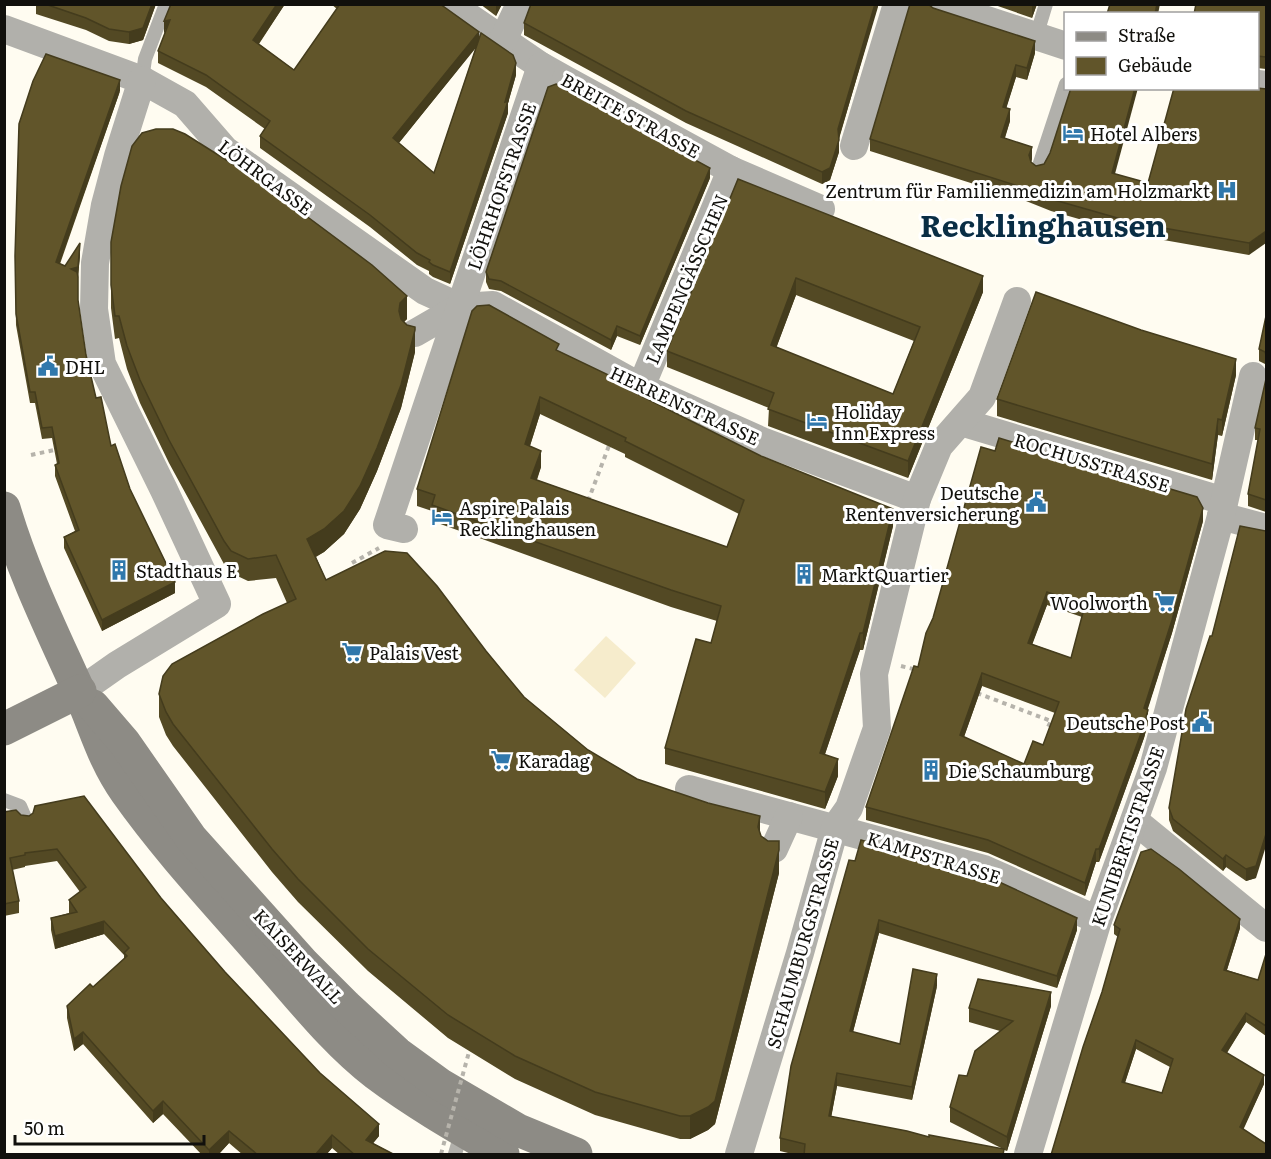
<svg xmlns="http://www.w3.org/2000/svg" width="1271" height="1159" viewBox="0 0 1271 1159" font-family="Literata,serif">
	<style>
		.green { fill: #f6eccc }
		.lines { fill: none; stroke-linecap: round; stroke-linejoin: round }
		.path { stroke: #b6b3ab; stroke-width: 4; stroke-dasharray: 4.5 4.5; stroke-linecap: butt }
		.lane { stroke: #b1b0ab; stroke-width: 14 }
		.street { stroke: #b1b0ab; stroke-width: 28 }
		.secondary { stroke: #8d8b85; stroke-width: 33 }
		.path-bridge { stroke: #b6b3ab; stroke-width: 4; stroke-dasharray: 4.5 4.5; stroke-linecap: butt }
		.wall { fill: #534924; fill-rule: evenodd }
		.shaded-wall { fill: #443c1d }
		.building { fill: #61552a; stroke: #443c1d; stroke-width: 1.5; fill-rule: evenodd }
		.labels { text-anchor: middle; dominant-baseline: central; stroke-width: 6; stroke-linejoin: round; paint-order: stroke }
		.street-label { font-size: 18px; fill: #11100c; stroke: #fff }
		.poi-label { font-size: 18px; fill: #11100c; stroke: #fff; text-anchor: start }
		.town-label { font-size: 30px; font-weight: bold; fill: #092d45; stroke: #fff }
	</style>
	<rect width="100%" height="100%" fill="#fffcf1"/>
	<path class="green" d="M 606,636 L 636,663 L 605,698 L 574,670 Z"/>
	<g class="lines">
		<g class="path">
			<path d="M 31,455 L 54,450"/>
			<path d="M 588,501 L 610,443"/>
			<path d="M 352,563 L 379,548"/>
			<path d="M 901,666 L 917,670"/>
			<path d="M 977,693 L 1051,721 L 1047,729 L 1051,730"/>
		</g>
		<g class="lane">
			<path d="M 1036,37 L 1046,4"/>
			<path d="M 142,80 L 145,59 L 166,4"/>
			<path d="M 1038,169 L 1066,84"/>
			<path d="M 4,800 L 20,806 L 26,820"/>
			<path d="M 455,1154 L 462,1130"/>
		</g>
		<g class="street">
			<path d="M 450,4 L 541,66 L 566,80 L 731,170 L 821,209"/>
			<path d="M 938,4 L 1066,46"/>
			<path d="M 4,29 L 142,80 L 185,104 L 225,150 L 425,291 L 460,307"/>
			<path d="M 503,40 L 520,4"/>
			<path d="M 1258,84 L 1266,85"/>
			<path d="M 854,146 L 897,4"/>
			<path d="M 415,333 L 460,307 L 493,305 L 641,387 L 762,441 L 917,499"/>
			<path d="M 641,387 L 731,170"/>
			<path d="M 961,422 L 1224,501"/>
			<path d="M 1221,516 L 1266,528"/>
			<path d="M 404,529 L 387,525 L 541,66"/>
			<path d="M 80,691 L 117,665 L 217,604 L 164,490 L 102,364 L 94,309 L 95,263 L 105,205 L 118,156 L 142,80"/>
			<path d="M 689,789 L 984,869 L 1098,920"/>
			<path d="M 1135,821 L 1266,928"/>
			<path d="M 774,849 L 789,816"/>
			<path d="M 739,1154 L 800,953 L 835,828 L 849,808 L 877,728 L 874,674 L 917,499 L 939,446 L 982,397 L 1017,301"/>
			<path d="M 1028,1154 L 1098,920 L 1153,768 L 1221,516 L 1253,376"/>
		</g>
		<g class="secondary">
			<path d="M 4,508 C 23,572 51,629 78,689 C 95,726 102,758 126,792 C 167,850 216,902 263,956 C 299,996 333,1041 376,1074 C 416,1104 460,1129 503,1154"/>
			<path d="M 93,706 L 124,742 L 191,838 L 304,964 L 346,1006 L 397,1053 L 441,1085 L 518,1130 L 576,1154"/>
			<path d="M 4,729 L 80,691"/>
		</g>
		<path class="path-bridge" d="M 441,1154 L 469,1052"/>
	</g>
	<g class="wall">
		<path d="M 36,4 L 156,4 L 143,40 L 129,44 L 109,41 L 86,30 L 36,14 Z"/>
		<path d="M 171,4 L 285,4 L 259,44 L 294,70 L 337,9 L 331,4 L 440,4 L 479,38 L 516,75 L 508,103 L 508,113 L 450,284 L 433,277 L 429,274 L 429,271 L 417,265 L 370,227 L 260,148 L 260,136 L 265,129 L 206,87 L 158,63 L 158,51 L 165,33 ZM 476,47 L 434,173 L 399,143 Z"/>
		<path d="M 480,4 L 502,4 L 496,16 Z"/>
		<path d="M 878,4 L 839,139 L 839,152 L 830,180 L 822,184 L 686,123 L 524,35 L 524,23 Z"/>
		<path d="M 992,4 L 1037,4 L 1032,18 Z"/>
		<path d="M 1266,4 L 1266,69 L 1257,68 L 1257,14 Z"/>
		<path d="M 933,8 L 1035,53 L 1027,80 L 1016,77 L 1006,108 L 1010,121 L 1005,138 L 1032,159 L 1031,162 L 1036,166 L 1044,164 L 1050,153 L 1115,174 L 1148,183 L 1257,88 L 1249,255 L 1135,235 L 1051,211 L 1021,199 L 870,151 L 870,139 Z"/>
		<path d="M 120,91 L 60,264 L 65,266 L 80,254 L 78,278 L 78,301 L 86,355 L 96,398 L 111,446 L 175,593 L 102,631 L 64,548 L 64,537 L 75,531 L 55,476 L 55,465 L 57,464 L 52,438 L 42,439 L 35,403 L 30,403 L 16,325 L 15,256 Z"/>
		<path d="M 710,178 L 640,345 L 617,336 L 611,350 L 501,291 L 489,289 L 486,282 L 486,272 Z"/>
		<path d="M 738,179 L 983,292 L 908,478 L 768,426 L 769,408 L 667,367 L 667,351 ZM 796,295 L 914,341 L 893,394 L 776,348 Z"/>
		<path d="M 111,285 L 407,319 L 404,322 L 415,349 L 415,352 L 401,408 L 377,471 L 360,509 L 344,534 L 324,552 L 316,557 L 326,580 L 486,651 L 524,697 L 588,750 L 637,779 L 760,835 L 779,864 L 779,873 L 715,1124 L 708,1130 L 690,1139 L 680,1139 L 595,1115 L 515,1079 L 448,1038 L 368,971 L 298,902 L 272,872 L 173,746 L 166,735 L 159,717 L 159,694 L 287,603 L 276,578 L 248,581 L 231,573 L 224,564 L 169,463 L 140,403 L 127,369 L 119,338 L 115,339 L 111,308 Z"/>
		<path d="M 1266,316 L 1266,367 L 1265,364 L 1259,361 L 1259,349 Z"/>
		<path d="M 559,351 L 619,385 L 893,526 L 863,650 L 860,650 L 825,754 L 838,776 L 825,809 L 665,764 L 665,748 L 711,643 L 717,621 L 671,607 L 432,521 L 432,511 L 417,506 L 417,489 ZM 540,414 L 625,454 L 625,457 L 739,514 L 727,547 L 537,480 L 541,467 L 530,446 Z"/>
		<path d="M 1236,375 L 1222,436 L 1218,435 L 1212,480 L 997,416 L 997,399 Z"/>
		<path d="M 1266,379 L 1266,512 L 1248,506 L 1248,494 L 1258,440 L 1255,440 L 1255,428 Z"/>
		<path d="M 1203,521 L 1172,633 L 1147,710 L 1148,723 L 1144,738 L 1102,854 L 1099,862 L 1096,862 L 1085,896 L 988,853 L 866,820 L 866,807 L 918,667 L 926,633 ZM 1047,605 L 1082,617 L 1071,658 L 1032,644 ZM 982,686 L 1055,713 L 1043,745 L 1024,764 L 964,737 Z"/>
		<path d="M 1212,636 L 1256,878 L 1246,881 L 1226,867 L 1223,871 L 1173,831 L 1169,820 L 1169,808 Z"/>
		<path d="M 4,812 L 21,815 L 161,898 L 225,972 L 379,1136 L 373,1143 L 395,1155 L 340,1155 L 332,1148 L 326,1155 L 243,1155 L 229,1143 L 218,1155 L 202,1155 L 163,1114 L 153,1123 L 83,1044 L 74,1051 L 67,1018 L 67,1006 L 93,987 L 124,959 L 124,955 L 104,934 L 55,949 L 51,930 L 51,918 L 69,913 L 69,900 L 80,892 L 57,861 L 25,866 L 25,867 L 12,870 L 19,901 L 19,913 L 4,916 Z"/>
		<path d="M 855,861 L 939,868 L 1077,930 L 1057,988 L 879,933 L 853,1032 L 900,1044 L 937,986 L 912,1100 L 837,1086 L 831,1117 L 929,1137 L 1003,1149 L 950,1122 L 950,1107 L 967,1076 L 1000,1031 L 969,1022 L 969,1008 L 1051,1006 L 1007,1151 L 1004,1150 L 1004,1155 L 796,1155 L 780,1151 L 780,1138 Z"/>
		<path d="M 1114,925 L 1240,928 L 1227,970 L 1258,980 L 1266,954 L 1266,1036 L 1246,1022 L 1227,1053 L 1264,1084 L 1243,1129 L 1051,1155 L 1102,992 L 1118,937 L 1114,934 ZM 1136,1049 L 1170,1067 L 1162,1093 L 1125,1083 Z"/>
	</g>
	<g class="shaded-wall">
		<path d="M 152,4 L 156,4 L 143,40 L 129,44 L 129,32 Z"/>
		<path d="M 277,4 L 285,4 L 253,52 L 253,40 Z"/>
		<path d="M 496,4 L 502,4 L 496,16 Z"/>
		<path d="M 875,4 L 878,4 L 878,7 L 838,141 L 838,129 Z"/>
		<path d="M 1033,4 L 1037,4 L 1032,18 L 1032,6 Z"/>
		<path d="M 1157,4 L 1160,4 L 1158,14 L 1155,14 Z"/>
		<path d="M 170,20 L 164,34 L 164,21 Z"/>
		<path d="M 479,32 L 479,44 L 393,150 L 393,138 Z"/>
		<path d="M 1035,41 L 1035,53 L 1027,80 L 1027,68 Z"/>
		<path d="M 516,63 L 516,75 L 508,103 L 508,113 L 450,284 L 450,272 Z"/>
		<path d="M 1016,65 L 1016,77 L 1003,119 L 1003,107 Z"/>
		<path d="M 120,80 L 120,91 L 56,273 L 56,262 Z"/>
		<path d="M 1135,88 L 1138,88 L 1112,185 L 1112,173 Z"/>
		<path d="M 1010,109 L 1010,121 L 1001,149 L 1001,137 Z"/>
		<path d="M 839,140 L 839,152 L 830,180 L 822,184 L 822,172 Z"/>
		<path d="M 1032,147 L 1032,159 L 1029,167 L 1029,155 Z"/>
		<path d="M 710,168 L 710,178 L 640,345 L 640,336 Z"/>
		<path d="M 1266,231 L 1266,243 L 1249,255 L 1249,243 Z"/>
		<path d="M 80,243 L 80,254 L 78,278 L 71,269 Z"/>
		<path d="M 983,276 L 983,292 L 908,478 L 908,461 Z"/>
		<path d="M 796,278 L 796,295 L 771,362 L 771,345 Z"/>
		<path d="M 407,296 L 407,319 L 400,325 L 399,311 L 400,303 Z"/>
		<path d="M 617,326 L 617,336 L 611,350 L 611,340 Z"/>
		<path d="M 415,327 L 415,352 L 401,408 L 377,471 L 360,509 L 344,534 L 324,552 L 307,561 L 307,539 Z"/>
		<path d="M 1236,359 L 1236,375 L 1222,436 L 1222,420 Z"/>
		<path d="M 540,397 L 540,414 L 525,461 L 525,444 Z"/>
		<path d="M 1218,419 L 1218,435 L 1212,480 L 1212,464 Z"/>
		<path d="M 541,451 L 541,467 L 531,495 L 531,478 Z"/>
		<path d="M 1203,508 L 1203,521 L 1172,633 L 1144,721 L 1144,708 Z"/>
		<path d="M 893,509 L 893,526 L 863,650 L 863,633 Z"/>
		<path d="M 175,582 L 175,593 L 102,631 L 102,620 Z"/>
		<path d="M 1047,592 L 1047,605 L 1028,656 L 1028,643 Z"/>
		<path d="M 860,633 L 860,650 L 820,769 L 820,753 Z"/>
		<path d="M 982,673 L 982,686 L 960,748 L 960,735 Z"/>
		<path d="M 1148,710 L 1148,723 L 1144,738 L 1099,862 L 1099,849 Z"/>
		<path d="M 838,759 L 838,776 L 825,809 L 825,792 Z"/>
		<path d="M 760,816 L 760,839 L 758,827 Z"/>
		<path d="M 1266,834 L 1266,846 L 1256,878 L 1246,881 L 1246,869 Z"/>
		<path d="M 779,841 L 779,873 L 715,1124 L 708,1130 L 690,1139 L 690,1116 Z"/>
		<path d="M 1096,849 L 1096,862 L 1085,896 L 1085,883 Z"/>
		<path d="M 1226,855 L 1226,867 L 1223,871 L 1223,859 Z"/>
		<path d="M 1077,918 L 1077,930 L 1057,988 L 1057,976 Z"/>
		<path d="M 1240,919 L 1240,928 L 1224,979 L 1224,970 Z"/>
		<path d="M 879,920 L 879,933 L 850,1043 L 850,1031 Z"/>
		<path d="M 104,921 L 104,934 L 55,949 L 55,936 Z"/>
		<path d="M 937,974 L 937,986 L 912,1100 L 912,1087 Z"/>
		<path d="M 1051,992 L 1051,1006 L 1007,1151 L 1007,1137 Z"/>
		<path d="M 1246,1013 L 1246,1022 L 1222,1060 L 1222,1050 Z"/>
		<path d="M 83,1032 L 83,1044 L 74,1051 L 74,1039 Z"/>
		<path d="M 1136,1040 L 1136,1049 L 1122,1091 L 1122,1082 Z"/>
		<path d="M 837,1073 L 837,1086 L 829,1129 L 829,1116 Z"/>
		<path d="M 1264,1075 L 1264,1084 L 1240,1137 L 1240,1127 Z"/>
		<path d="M 163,1101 L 163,1114 L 153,1123 L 153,1111 Z"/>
		<path d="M 379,1124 L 379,1136 L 366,1152 L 366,1140 Z"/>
		<path d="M 229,1131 L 229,1143 L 218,1155 L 209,1155 L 209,1150 Z"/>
		<path d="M 332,1135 L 332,1148 L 326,1155 L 315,1155 Z"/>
	</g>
	<g class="building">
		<path d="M 45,4 L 152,4 L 143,28 L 129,32 L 109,29 L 86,18 Z"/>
		<path d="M 171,4 L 277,4 L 253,40 L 294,70 L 340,4 L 440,4 L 479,32 L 393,138 L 434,173 L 481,33 L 513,55 L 516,63 L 505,102 L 508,101 L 450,272 L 433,265 L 429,262 L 430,260 L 417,253 L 370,215 L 260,136 L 270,121 L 206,75 L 158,51 L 170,20 L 164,21 Z"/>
		<path d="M 531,4 L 875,4 L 838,129 L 839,140 L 830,168 L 822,172 L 686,111 L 524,23 Z"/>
		<path d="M 910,4 L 928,4 L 933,8 L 1035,41 L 1027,68 L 1016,65 L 1003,107 L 1010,109 L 1001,137 L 1032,147 L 1029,155 L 1031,162 L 1036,166 L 1044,164 L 1050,153 L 1071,88 L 1135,88 L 1112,173 L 1148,183 L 1174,88 L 1257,88 L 1266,89 L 1266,231 L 1249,243 L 1135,223 L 1051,199 L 1021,187 L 870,139 Z"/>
		<path d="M 1110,4 L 1157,4 L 1155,14 L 1107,14 Z"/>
		<path d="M 1196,4 L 1266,4 L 1266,57 L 1257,56 L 1257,14 L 1194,14 Z"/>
		<path d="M 46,54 L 120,80 L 56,262 L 65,266 L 80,243 L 78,267 L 71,269 L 77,272 L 78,277 L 78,300 L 86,355 L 96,398 L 101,397 L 111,446 L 115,444 L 130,489 L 175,582 L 102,620 L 64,537 L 79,530 L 55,465 L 59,463 L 52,427 L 42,428 L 35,392 L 30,392 L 16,314 L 15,256 L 19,124 L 33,81 Z"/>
		<path d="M 556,84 L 710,168 L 640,336 L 617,326 L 611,340 L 501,281 L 489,279 L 486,272 L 548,87 Z"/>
		<path d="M 156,129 L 173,129 L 185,134 L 258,180 L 372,265 L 407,296 L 400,303 L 399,311 L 401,319 L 407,325 L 415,327 L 415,330 L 401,385 L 377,448 L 360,486 L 344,511 L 324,529 L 307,539 L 326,580 L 385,551 L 407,553 L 437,586 L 486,651 L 524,697 L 588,750 L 637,779 L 708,803 L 760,816 L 758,827 L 761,836 L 768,841 L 779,841 L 779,850 L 715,1101 L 708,1107 L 690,1116 L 680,1116 L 595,1092 L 515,1056 L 448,1015 L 368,949 L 298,879 L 272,849 L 173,724 L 166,712 L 159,694 L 163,676 L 172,664 L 263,614 L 296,599 L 276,555 L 248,559 L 231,551 L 224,541 L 169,440 L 140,380 L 127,346 L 119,316 L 115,316 L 111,285 L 111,242 L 121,186 L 132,146 L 142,133 Z"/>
		<path d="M 738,179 L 983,276 L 908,461 L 768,409 L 774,393 L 667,351 ZM 796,278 L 920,327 L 893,394 L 771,345 Z"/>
		<path d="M 1036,292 L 1141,330 L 1236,359 L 1222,420 L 1218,419 L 1212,464 L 997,399 Z"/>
		<path d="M 489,305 L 559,344 L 556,350 L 619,380 L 617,384 L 761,456 L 893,509 L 863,633 L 860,633 L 820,753 L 838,759 L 825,792 L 665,748 L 696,639 L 711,643 L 721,606 L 671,590 L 432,505 L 435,495 L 417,489 L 472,311 L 477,306 ZM 540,397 L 626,438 L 625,441 L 744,500 L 727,547 L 531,478 L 541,451 L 525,444 Z"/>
		<path d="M 1266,316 L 1266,355 L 1265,352 L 1259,349 Z"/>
		<path d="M 1266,379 L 1266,500 L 1248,494 L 1260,429 L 1255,428 Z"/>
		<path d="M 999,438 L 1197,497 L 1203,508 L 1172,620 L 1144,708 L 1148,710 L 1144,725 L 1102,841 L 1099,849 L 1096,849 L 1085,883 L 988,840 L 866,807 L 914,666 L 918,667 L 926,633 L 933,618 L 981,447 L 995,451 ZM 1047,592 L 1085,605 L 1071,658 L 1028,643 ZM 982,673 L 1059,702 L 1043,745 L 1033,741 L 1024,764 L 960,735 Z"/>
		<path d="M 1240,526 L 1266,531 L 1266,834 L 1256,866 L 1246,869 L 1226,855 L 1223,859 L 1173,819 L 1169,808 L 1186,709 L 1210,636 L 1212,636 Z"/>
		<path d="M 84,796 L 161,898 L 225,972 L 320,1073 L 379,1124 L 366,1140 L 395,1155 L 355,1155 L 332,1135 L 315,1155 L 258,1155 L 229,1131 L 209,1150 L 163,1101 L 153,1111 L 83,1032 L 74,1039 L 67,1006 L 90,984 L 93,987 L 127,956 L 124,953 L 129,948 L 104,921 L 55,936 L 51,918 L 77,912 L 69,900 L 86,887 L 57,849 L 25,853 L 25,855 L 10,858 L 19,901 L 4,904 L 4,812 L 16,810 L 21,815 L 29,816 L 33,813 L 35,806 Z"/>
		<path d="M 861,840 L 939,862 L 937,868 L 979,881 L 982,874 L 1077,918 L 1057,976 L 879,920 L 850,1031 L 900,1044 L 913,969 L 937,974 L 912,1087 L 837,1073 L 829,1116 L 907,1131 L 929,1137 L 929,1135 L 1004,1149 L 1003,1155 L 804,1155 L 805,1144 L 780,1138 L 791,1066 L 849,860 L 855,861 Z"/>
		<path d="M 1151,849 L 1179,869 L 1240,919 L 1224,970 L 1258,980 L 1266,954 L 1266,1026 L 1246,1013 L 1222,1050 L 1264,1075 L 1240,1127 L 1266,1144 L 1266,1155 L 1051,1155 L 1083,1047 L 1102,992 L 1120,929 L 1114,925 L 1141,852 ZM 1136,1040 L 1173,1059 L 1162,1093 L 1122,1082 Z"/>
		<path d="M 978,979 L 1051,992 L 1007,1137 L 950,1107 L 959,1075 L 967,1076 L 975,1051 L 1013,1021 L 969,1008 Z"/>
	</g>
	<defs>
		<g id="hotel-bare" transform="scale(1.62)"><path d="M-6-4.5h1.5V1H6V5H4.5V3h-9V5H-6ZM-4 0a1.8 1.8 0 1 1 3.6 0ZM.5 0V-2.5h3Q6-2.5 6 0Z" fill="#3078ac" stroke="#fff" stroke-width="2.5" paint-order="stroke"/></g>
		<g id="hospital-bare" transform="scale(1.62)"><path d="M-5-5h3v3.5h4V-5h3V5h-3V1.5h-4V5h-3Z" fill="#3078ac" stroke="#fff" stroke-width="2.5" paint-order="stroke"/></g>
		<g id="civic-bare" transform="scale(1.62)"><path d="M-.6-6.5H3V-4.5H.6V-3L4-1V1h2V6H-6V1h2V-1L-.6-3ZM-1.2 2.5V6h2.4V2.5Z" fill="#3078ac" stroke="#fff" stroke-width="2.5" paint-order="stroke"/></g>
		<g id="building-bare" transform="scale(1.62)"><path d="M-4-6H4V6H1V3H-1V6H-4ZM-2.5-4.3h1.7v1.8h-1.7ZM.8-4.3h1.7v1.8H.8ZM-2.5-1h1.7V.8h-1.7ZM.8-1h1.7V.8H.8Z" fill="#3078ac" stroke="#fff" stroke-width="2.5" paint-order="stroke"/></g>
		<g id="supermarket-bare" transform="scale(1.62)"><path d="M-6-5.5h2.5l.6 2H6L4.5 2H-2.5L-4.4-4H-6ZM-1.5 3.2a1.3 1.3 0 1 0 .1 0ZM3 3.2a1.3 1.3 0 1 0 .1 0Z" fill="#3078ac" stroke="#fff" stroke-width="2.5" paint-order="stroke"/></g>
	</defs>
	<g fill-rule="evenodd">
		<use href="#hotel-bare" x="1073" y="133"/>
		<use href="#hospital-bare" x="1227" y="190"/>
		<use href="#civic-bare" x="48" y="366"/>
		<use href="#hotel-bare" x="817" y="421"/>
		<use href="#civic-bare" x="1036" y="502"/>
		<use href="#hotel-bare" x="442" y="517"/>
		<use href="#building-bare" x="119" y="570"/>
		<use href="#building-bare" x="804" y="574"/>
		<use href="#supermarket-bare" x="1165" y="602"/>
		<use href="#supermarket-bare" x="352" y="652"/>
		<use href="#civic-bare" x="1202" y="722"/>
		<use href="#supermarket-bare" x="501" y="760"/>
		<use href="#building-bare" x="931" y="770"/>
	</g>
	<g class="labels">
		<g class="street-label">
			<text transform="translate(631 115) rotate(29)">BREITE STRASSE</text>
			<text transform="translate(266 177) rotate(37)">LÖHRGASSE</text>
			<text transform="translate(501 186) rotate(-71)">LÖHRHOFSTRASSE</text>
			<text transform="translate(686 279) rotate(-67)">LAMPENGÄSSCHEN</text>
			<text transform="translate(685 405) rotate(25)">HERRENSTRASSE</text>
			<text transform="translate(1092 462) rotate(17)">ROCHUSSTRASSE</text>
			<text transform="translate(1127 836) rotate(-71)">KUNIBERTISTRASSE</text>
			<text transform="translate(934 857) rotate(17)">KAMPSTRASSE</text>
			<text transform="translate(802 943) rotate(-74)">SCHAUMBURGSTRASSE</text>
			<text transform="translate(299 956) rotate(47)">KAISERWALL</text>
		</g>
		<g class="poi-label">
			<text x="1090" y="133">Hotel Albers</text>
			<text x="1210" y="190" text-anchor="end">Zentrum für Familienmedizin am Holzmarkt</text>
			<text x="65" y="366">DHL</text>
			<text x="834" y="411">Holiday<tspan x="834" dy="21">Inn Express</tspan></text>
			<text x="1019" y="492" text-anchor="end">Deutsche<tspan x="1019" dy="21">Rentenversicherung</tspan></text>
			<text x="459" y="507">Aspire Palais<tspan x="459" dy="21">Recklinghausen</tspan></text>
			<text x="136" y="570">Stadthaus E</text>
			<text x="821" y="574">MarktQuartier</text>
			<text x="1148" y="602" text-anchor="end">Woolworth</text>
			<text x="369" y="652">Palais Vest</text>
			<text x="1185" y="722" text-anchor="end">Deutsche Post</text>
			<text x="518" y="760">Karadag</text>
			<text x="948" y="770">Die Schaumburg</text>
		</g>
		<g class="town-label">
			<text x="1043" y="224">Recklinghausen</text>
		</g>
	</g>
	<rect width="1271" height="1159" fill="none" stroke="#11100c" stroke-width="12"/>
	<rect x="1064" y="12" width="195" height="78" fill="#ffffff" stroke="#a09f9e" stroke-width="1.5"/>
	<rect x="1076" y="32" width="30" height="9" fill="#8d8b85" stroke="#a09f9e" stroke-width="1.5"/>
	<text x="1118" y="42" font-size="18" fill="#11100c">Straße</text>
	<rect x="1076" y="57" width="30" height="18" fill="#61552a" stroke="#a09f9e" stroke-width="1.5"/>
	<text x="1118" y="72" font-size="18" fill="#11100c">Gebäude</text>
	<path d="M15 1135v9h189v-9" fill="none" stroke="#11100c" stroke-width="3"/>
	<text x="24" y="1135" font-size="18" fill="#11100c" stroke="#ffffff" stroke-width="4.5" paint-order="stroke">50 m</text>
</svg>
